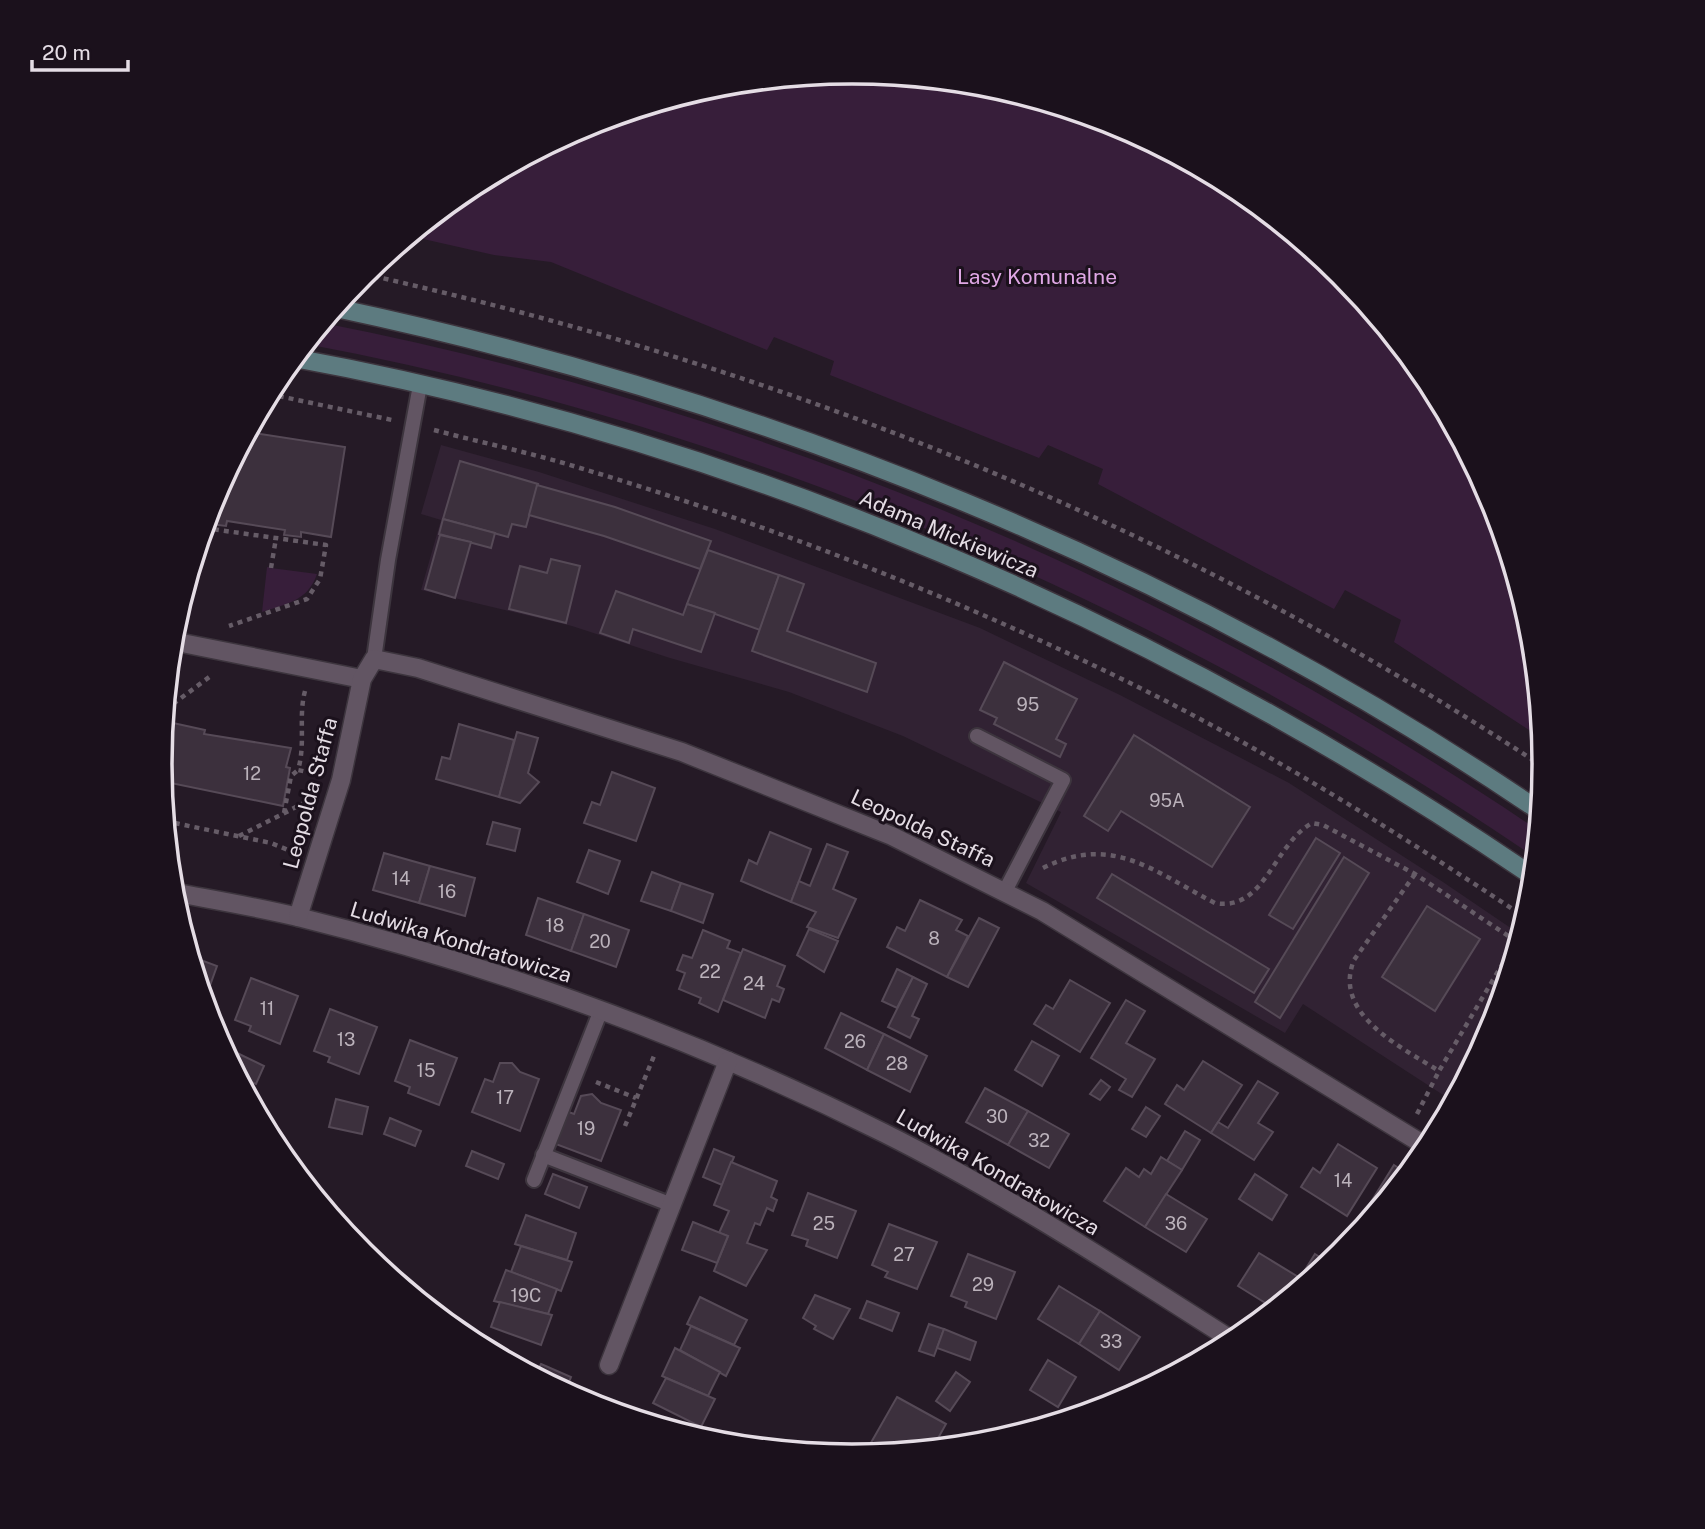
<svg xmlns="http://www.w3.org/2000/svg" width="1705" height="1529" viewBox="0 0 1705 1529" font-family="'Public Sans',sans-serif">
	<style>
		.built { fill: #312233 }
		.green { fill: #371e3a }
		.building { fill: #3c303d; stroke: #564a57; stroke-width: 2 }
		.lines { fill: none; stroke-linecap: round; stroke-linejoin: round }
		.lane-casing { stroke: #3d353e; stroke-width: 18 }
		.street-casing { stroke: #3d353e; stroke-width: 21 }
		.secondary-casing { stroke: #3d353e; stroke-width: 21 }
		.path { stroke: #665c67; stroke-width: 4.5; stroke-dasharray: 5 5; stroke-linecap: butt }
		.lane { stroke: #625563; stroke-width: 14 }
		.street { stroke: #625563; stroke-width: 18 }
		.secondary { stroke: #5d7b80; stroke-width: 18 }
		.labels { text-anchor: middle; dominant-baseline: central; stroke-width: 6; stroke-linejoin: round; paint-order: stroke }
		.number-label { font-size: 18px; fill: #bbb2bb }
		.park-label { font-size: 21px; fill: #dfa7e5; stroke: #1b111c }
		.street-label { font-size: 21px; fill: #e5dde5; stroke: #1b111c }
		.rim { fill: none; stroke: #e5dde5; stroke-width: 3.5 }
	</style>
	<rect width="100%" height="100%" fill="#251a26"/>
	<path class="built" d="M 441,445 L 539,472 L 715,529 L 980,628 L 1120,695 L 1289,783 L 1443,882 L 1521,935 L 1492,1030 L 1454,1102 L 1303,1004 L 1285,1033 L 1026,883 L 1061,812 L 903,736 L 789,692 L 670,658 L 572,626 L 421,590 L 441,520 L 421,514 Z"/>
	<g class="green">
		<path d="M 853,72 L 988,85 L 1118,125 L 1238,189 L 1343,275 L 1429,380 L 1493,500 L 1532,630 L 1543,739 L 1394,642 L 1401,620 L 1345,590 L 1334,609 L 1098,484 L 1103,469 L 1048,445 L 1039,458 L 830,375 L 834,361 L 774,337 L 767,350 L 551,262 L 494,255 L 410,236 L 468,188 L 588,124 L 718,85 Z"/>
		<path d="M 323,323 C 756,408 1174,583 1539,831 L 1536,858 C 1167,607 745,426 306,344 Z"/>
		<path d="M 267,567 L 271,568 L 317,574 C 308,601 286,604 262,612 Z"/>
	</g>
	<g class="building">
		<path d="M 248,432 L 345,447 L 331,537 L 301,532 L 301,537 L 284,535 L 285,530 L 227,521 L 226,526 L 209,524 L 210,519 L 207,518 L 213,499 Z"/>
		<path d="M 460,461 L 538,484 L 526,527 L 512,524 L 508,537 L 443,519 Z"/>
		<path d="M 537,485 L 615,507 L 711,541 L 700,569 L 604,536 L 529,515 Z"/>
		<path d="M 443,519 L 495,533 L 491,548 L 439,534 Z"/>
		<path d="M 440,535 L 471,542 L 455,598 L 425,589 Z"/>
		<path d="M 708,550 L 779,575 L 760,630 L 687,604 Z"/>
		<path d="M 551,559 L 580,566 L 566,623 L 509,609 L 520,566 L 547,573 Z"/>
		<path d="M 779,575 L 804,584 L 787,631 L 876,663 L 867,692 L 752,651 Z"/>
		<path d="M 616,591 L 683,615 L 687,604 L 715,613 L 701,652 L 633,629 L 629,643 L 600,633 Z"/>
		<path d="M 1004,662 L 1077,699 L 1056,739 L 1066,744 L 1060,757 L 994,724 L 997,718 L 980,710 Z"/>
		<path d="M 164,721 L 205,730 L 204,734 L 291,748 L 286,767 L 290,768 L 283,806 L 161,781 Z"/>
		<path d="M 459,724 L 514,740 L 499,797 L 436,779 L 442,757 L 450,759 Z"/>
		<path d="M 517,732 L 538,738 L 528,773 L 539,782 L 520,803 L 499,797 Z"/>
		<path d="M 1134,735 L 1250,807 L 1212,867 L 1121,811 L 1108,831 L 1084,816 Z"/>
		<path d="M 612,772 L 655,788 L 636,841 L 584,823 L 592,802 L 600,805 Z"/>
		<path d="M 493,822 L 520,829 L 515,851 L 487,844 Z"/>
		<path d="M 770,832 L 811,849 L 791,902 L 741,881 L 749,860 L 757,864 Z"/>
		<path d="M 1316,838 L 1340,853 L 1293,929 L 1269,915 Z"/>
		<path d="M 827,844 L 848,852 L 833,889 L 856,899 L 838,938 L 807,927 L 816,912 L 791,902 L 799,881 L 810,886 Z"/>
		<path d="M 589,850 L 620,861 L 608,894 L 577,882 Z"/>
		<path d="M 384,853 L 430,866 L 419,903 L 373,890 Z"/>
		<path d="M 1344,857 L 1369,873 L 1280,1018 L 1255,1002 Z"/>
		<path d="M 430,866 L 475,878 L 465,916 L 419,903 Z"/>
		<path d="M 652,872 L 681,883 L 671,911 L 641,901 Z"/>
		<path d="M 1112,874 L 1269,969 L 1254,993 L 1097,898 Z"/>
		<path d="M 681,883 L 713,894 L 703,923 L 671,911 Z"/>
		<path d="M 538,898 L 584,914 L 571,951 L 526,935 Z"/>
		<path d="M 920,900 L 962,920 L 956,930 L 968,936 L 947,977 L 887,947 L 897,927 L 905,931 Z"/>
		<path d="M 1427,906 L 1480,939 L 1435,1011 L 1382,977 Z"/>
		<path d="M 584,914 L 629,930 L 616,967 L 571,951 Z"/>
		<path d="M 979,918 L 999,928 L 968,987 L 947,977 Z"/>
		<path d="M 809,929 L 838,941 L 824,972 L 797,955 Z"/>
		<path d="M 703,930 L 730,941 L 727,948 L 741,953 L 718,1012 L 699,1003 L 701,998 L 679,989 L 685,973 L 677,970 L 683,955 L 692,958 Z"/>
		<path d="M 743,949 L 785,966 L 777,986 L 784,989 L 779,1002 L 772,999 L 765,1018 L 723,1000 Z"/>
		<path d="M 190,956 L 217,966 L 204,1002 Z"/>
		<path d="M 897,969 L 913,977 L 897,1008 L 882,1001 Z"/>
		<path d="M 913,977 L 927,984 L 912,1016 L 919,1019 L 910,1038 L 888,1027 Z"/>
		<path d="M 251,978 L 298,996 L 280,1044 L 249,1031 L 251,1026 L 235,1020 Z"/>
		<path d="M 1070,980 L 1110,1003 L 1080,1052 L 1034,1024 L 1046,1005 L 1053,1009 Z"/>
		<path d="M 1126,1000 L 1145,1011 L 1126,1043 L 1155,1059 L 1132,1097 L 1119,1090 L 1126,1079 L 1091,1058 Z"/>
		<path d="M 330,1009 L 377,1027 L 359,1074 L 328,1062 L 330,1057 L 314,1051 Z"/>
		<path d="M 841,1013 L 884,1034 L 867,1070 L 825,1048 Z"/>
		<path d="M 1491,1033 L 1472,1069 L 1468,1066 Z"/>
		<path d="M 884,1034 L 927,1056 L 910,1092 L 867,1070 Z"/>
		<path d="M 410,1040 L 457,1058 L 439,1105 L 408,1093 L 410,1087 L 395,1081 Z"/>
		<path d="M 1032,1041 L 1059,1056 L 1042,1086 L 1015,1070 Z"/>
		<path d="M 233,1051 L 264,1066 L 256,1084 L 236,1075 L 228,1059 Z"/>
		<path d="M 1203,1061 L 1242,1085 L 1211,1133 L 1165,1104 L 1177,1085 L 1184,1090 Z"/>
		<path d="M 500,1063 L 512,1063 L 520,1072 L 539,1079 L 520,1131 L 472,1112 L 485,1079 L 493,1082 Z"/>
		<path d="M 1101,1080 L 1110,1087 L 1100,1100 L 1090,1094 Z"/>
		<path d="M 1258,1081 L 1278,1093 L 1258,1123 L 1273,1132 L 1254,1160 L 1211,1133 L 1218,1122 L 1228,1128 Z"/>
		<path d="M 985,1088 L 1028,1111 L 1008,1145 L 966,1122 Z"/>
		<path d="M 592,1094 L 601,1103 L 621,1110 L 601,1161 L 553,1143 L 566,1111 L 574,1114 L 581,1096 Z"/>
		<path d="M 336,1099 L 368,1107 L 362,1134 L 329,1127 Z"/>
		<path d="M 1146,1107 L 1160,1116 L 1146,1137 L 1132,1129 Z"/>
		<path d="M 1028,1111 L 1069,1134 L 1049,1168 L 1008,1145 Z"/>
		<path d="M 390,1118 L 421,1131 L 415,1146 L 384,1134 Z"/>
		<path d="M 266,1131 L 280,1134 L 277,1150 L 276,1149 Z"/>
		<path d="M 1185,1131 L 1200,1140 L 1182,1170 L 1167,1161 Z"/>
		<path d="M 1338,1144 L 1377,1168 L 1347,1216 L 1301,1187 L 1313,1168 L 1320,1173 Z"/>
		<path d="M 714,1149 L 734,1157 L 722,1185 L 703,1177 Z"/>
		<path d="M 472,1151 L 504,1164 L 498,1179 L 466,1166 Z"/>
		<path d="M 1161,1157 L 1182,1170 L 1145,1227 L 1104,1201 L 1126,1168 L 1139,1177 L 1144,1169 L 1151,1174 Z"/>
		<path d="M 731,1162 L 777,1181 L 771,1197 L 777,1200 L 773,1211 L 767,1208 L 760,1225 L 755,1223 L 747,1243 L 767,1250 L 746,1286 L 714,1271 L 728,1236 L 719,1233 L 729,1211 L 714,1205 Z"/>
		<path d="M 1394,1165 L 1408,1174 L 1365,1227 L 1358,1223 Z"/>
		<path d="M 553,1174 L 587,1187 L 579,1208 L 545,1194 Z"/>
		<path d="M 1255,1174 L 1287,1195 L 1272,1220 L 1239,1199 Z"/>
		<path d="M 808,1193 L 856,1211 L 837,1258 L 806,1246 L 808,1240 L 792,1235 Z"/>
		<path d="M 1166,1194 L 1207,1219 L 1186,1252 L 1145,1227 Z"/>
		<path d="M 526,1215 L 576,1233 L 567,1260 L 515,1244 Z"/>
		<path d="M 693,1222 L 728,1236 L 717,1263 L 682,1250 Z"/>
		<path d="M 889,1224 L 937,1242 L 917,1289 L 885,1277 L 888,1272 L 872,1265 Z"/>
		<path d="M 1347,1235 L 1355,1239 L 1343,1253 L 1338,1250 Z"/>
		<path d="M 521,1246 L 572,1262 L 561,1291 L 511,1272 Z"/>
		<path d="M 1259,1253 L 1300,1278 L 1285,1301 L 1275,1309 L 1238,1286 Z"/>
		<path d="M 968,1254 L 1015,1272 L 996,1319 L 965,1307 L 967,1302 L 951,1296 Z"/>
		<path d="M 1315,1254 L 1331,1264 L 1285,1301 L 1300,1278 Z"/>
		<path d="M 506,1270 L 557,1289 L 548,1314 L 494,1301 Z"/>
		<path d="M 1059,1286 L 1100,1311 L 1079,1344 L 1038,1319 Z"/>
		<path d="M 815,1295 L 850,1309 L 833,1339 L 814,1329 L 816,1326 L 803,1318 Z"/>
		<path d="M 700,1297 L 747,1320 L 734,1345 L 687,1324 Z"/>
		<path d="M 867,1301 L 899,1313 L 892,1331 L 860,1318 Z"/>
		<path d="M 500,1302 L 552,1315 L 541,1345 L 491,1327 Z"/>
		<path d="M 1100,1311 L 1140,1337 L 1119,1370 L 1079,1344 Z"/>
		<path d="M 929,1324 L 944,1329 L 934,1356 L 919,1351 Z"/>
		<path d="M 691,1326 L 740,1348 L 726,1376 L 680,1350 Z"/>
		<path d="M 944,1329 L 976,1342 L 970,1360 L 937,1348 Z"/>
		<path d="M 675,1348 L 720,1372 L 708,1396 L 662,1376 Z"/>
		<path d="M 1048,1360 L 1076,1377 L 1058,1407 L 1030,1390 Z"/>
		<path d="M 541,1364 L 571,1377 L 565,1392 L 535,1376 Z"/>
		<path d="M 956,1372 L 970,1382 L 950,1411 L 936,1401 Z"/>
		<path d="M 666,1378 L 715,1399 L 701,1427 L 653,1403 Z"/>
		<path d="M 897,1397 L 946,1424 L 932,1449 L 879,1455 L 868,1448 Z"/>
		<path d="M 864,1446 L 868,1448 L 879,1455 L 858,1457 Z"/>
	</g>
	<g class="lines">
		<g class="lane-casing">
			<g id="lane">
				<path d="M 374,659 L 388,560 L 420,385"/>
				<path d="M 977,736 L 1063,780 L 1005,891"/>
				<path d="M 543,1155 L 672,1205"/>
				<path d="M 534,1180 L 601,1010"/>
			</g>
		</g>
		<g class="street-casing">
			<g id="street">
				<path d="M 172,641 L 362,679"/>
				<path d="M 172,892 C 214,900 257,907 298,917 C 500,967 698,1040 884,1133 C 1006,1194 1120,1269 1235,1342"/>
				<path d="M 298,917 L 341,780 L 362,679 L 374,659 L 418,668 L 682,752 L 892,836 L 1042,911 L 1429,1148"/>
				<path d="M 609,1365 L 728,1061"/>
			</g>
		</g>
		<g class="secondary-casing">
			<g id="secondary">
				<path d="M 336,308 C 764,399 1178,565 1541,812"/>
				<path d="M 294,358 C 738,439 1162,624 1534,877"/>
			</g>
		</g>
		<g class="path">
			<path d="M 364,274 C 789,369 1181,527 1545,768"/>
			<path d="M 269,394 L 392,420"/>
			<path d="M 434,430 C 483,443 532,453 580,468 C 768,524 950,595 1126,681 C 1265,749 1398,833 1526,918"/>
			<path d="M 204,528 L 326,545 L 320,579 L 307,599 L 229,626"/>
			<path d="M 271,568 L 276,538"/>
			<path d="M 305,691 C 298,717 306,743 298,770 L 317,774"/>
			<path d="M 165,710 L 212,675"/>
			<path d="M 284,813 L 291,776 L 298,770"/>
			<path d="M 165,821 L 271,843 L 293,852"/>
			<path d="M 239,836 L 310,800"/>
			<path d="M 1043,868 C 1113,833 1154,872 1215,903 C 1265,912 1273,845 1312,823 L 1323,825 L 1415,874 L 1519,943"/>
			<path d="M 1415,874 L 1354,960 C 1332,1014 1401,1047 1439,1071 L 1516,941"/>
			<path d="M 596,1082 L 636,1098"/>
			<path d="M 1417,1114 L 1439,1071"/>
			<path d="M 625,1126 L 654,1056"/>
		</g>
		<use href="#lane" class="lane"/>
		<use href="#street" class="street"/>
		<use href="#secondary" class="secondary"/>
	</g>
	<g class="labels">
		<g class="number-label">
			<text x="1028" y="704">95</text>
			<text x="252" y="773">12</text>
			<text x="1167" y="800">95A</text>
			<text x="401" y="878">14</text>
			<text x="447" y="891">16</text>
			<text x="555" y="925">18</text>
			<text x="934" y="938">8</text>
			<text x="600" y="941">20</text>
			<text x="710" y="971">22</text>
			<text x="754" y="983">24</text>
			<text x="267" y="1008">11</text>
			<text x="346" y="1039">13</text>
			<text x="855" y="1041">26</text>
			<text x="897" y="1063">28</text>
			<text x="426" y="1070">15</text>
			<text x="505" y="1097">17</text>
			<text x="997" y="1116">30</text>
			<text x="586" y="1128">19</text>
			<text x="1039" y="1140">32</text>
			<text x="1343" y="1180">14</text>
			<text x="824" y="1223">25</text>
			<text x="1176" y="1223">36</text>
			<text x="904" y="1254">27</text>
			<text x="983" y="1284">29</text>
			<text x="526" y="1295">19C</text>
			<text x="1111" y="1341">33</text>
		</g>
		<g class="park-label">
			<text x="1037" y="276">Lasy Komunalne</text>
		</g>
		<g class="street-label">
			<text transform="translate(949 534) rotate(23)">Adama Mickiewicza</text>
			<text transform="translate(310 793) rotate(-75)">Leopolda Staffa</text>
			<text transform="translate(923 828) rotate(25)">Leopolda Staffa</text>
			<text transform="translate(461 942) rotate(17)">Ludwika Kondratowicza</text>
			<text transform="translate(998 1172) rotate(30)">Ludwika Kondratowicza</text>
		</g>
	</g>
	<path d="M0 0H1705V1529H0ZM172 764a680 680 0 1 1 1360 0a680 680 0 1 1-1360 0Z" fill="#1b111c" fill-rule="evenodd"/>
	<path class="rim" d="M172 764a680 680 0 1 1 1360 0a680 680 0 1 1-1360 0Z"/>
	<path d="M32 60v10h96v-10" fill="none" stroke="#e5dde5" stroke-width="3.5"/>
	<text x="42" y="60" font-size="21" fill="#e5dde5" stroke="#1b111c" stroke-width="5" paint-order="stroke">20 m</text>
</svg>
